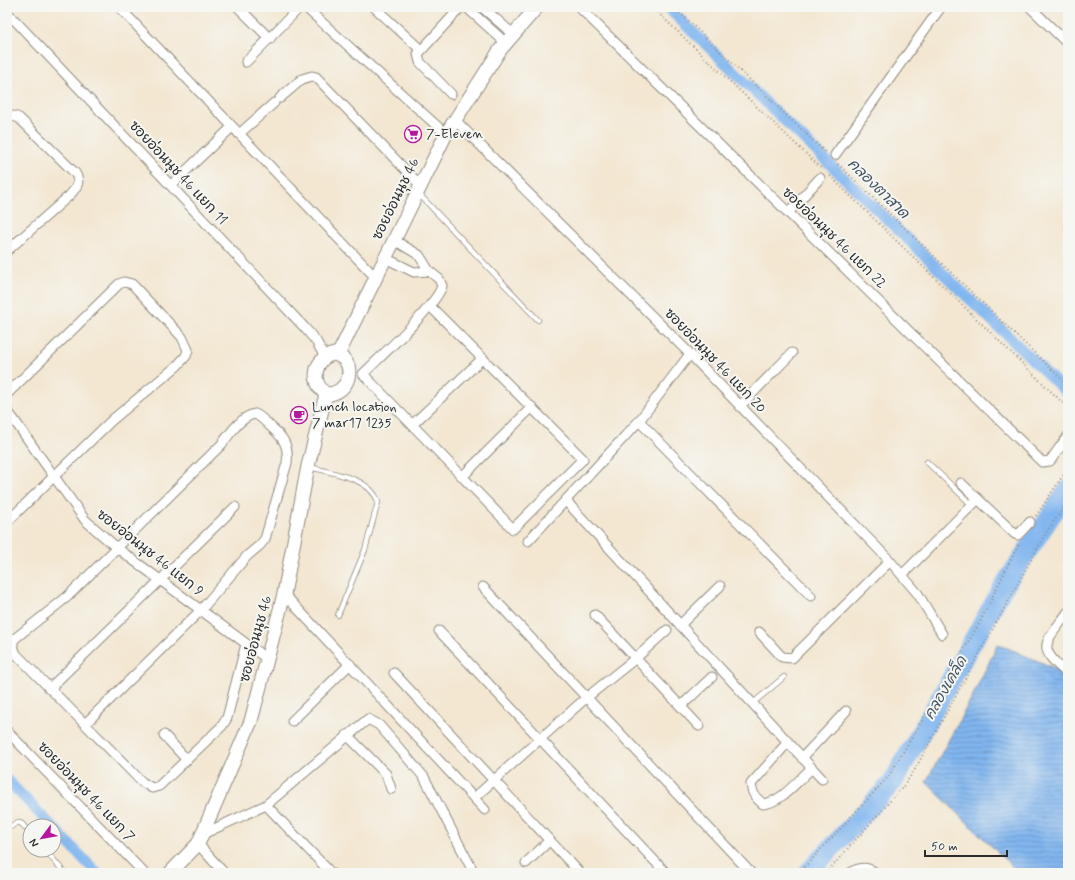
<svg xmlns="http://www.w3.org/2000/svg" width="1075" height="880" viewBox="0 0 1075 880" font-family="Mynerve,'Playpen Sans Thai',sans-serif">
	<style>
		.water { fill: url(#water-rules); stroke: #56708d }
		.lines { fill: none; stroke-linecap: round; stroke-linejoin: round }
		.canal { stroke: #81b6ef; stroke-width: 11 }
		.river { stroke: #81b6ef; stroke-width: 20 }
		.lane-casing { stroke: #8f897e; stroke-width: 6 }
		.street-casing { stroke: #8f897e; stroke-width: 11 }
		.secondary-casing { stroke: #8f897e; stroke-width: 15 }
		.path { stroke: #8f897e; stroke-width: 2; stroke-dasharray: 1 3; stroke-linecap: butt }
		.lane { stroke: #fff; stroke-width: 4.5 }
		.street { stroke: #fff; stroke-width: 9 }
		.secondary { stroke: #fff; stroke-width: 13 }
		.labels { text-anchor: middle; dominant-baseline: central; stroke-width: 4; stroke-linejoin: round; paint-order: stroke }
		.poi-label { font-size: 14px; fill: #2b2b2b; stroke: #f6f6f2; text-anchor: start }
		.street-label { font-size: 14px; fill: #2b2b2b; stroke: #f6f6f2 }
		.water-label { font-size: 15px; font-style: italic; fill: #455566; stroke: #f6f6f2 }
	</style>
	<defs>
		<pattern id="water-rules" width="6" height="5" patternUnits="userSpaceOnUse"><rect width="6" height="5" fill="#81b6ef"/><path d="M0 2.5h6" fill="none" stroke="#6a94c2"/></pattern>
	</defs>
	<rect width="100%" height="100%" fill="#f6f6f2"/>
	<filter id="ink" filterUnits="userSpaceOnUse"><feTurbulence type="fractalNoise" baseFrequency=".025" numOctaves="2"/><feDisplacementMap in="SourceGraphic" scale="8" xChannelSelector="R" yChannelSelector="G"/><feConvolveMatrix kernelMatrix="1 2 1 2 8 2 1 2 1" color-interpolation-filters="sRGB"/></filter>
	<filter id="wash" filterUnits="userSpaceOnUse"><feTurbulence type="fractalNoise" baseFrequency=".012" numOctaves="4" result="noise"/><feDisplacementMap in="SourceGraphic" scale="16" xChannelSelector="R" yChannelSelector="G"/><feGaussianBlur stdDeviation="0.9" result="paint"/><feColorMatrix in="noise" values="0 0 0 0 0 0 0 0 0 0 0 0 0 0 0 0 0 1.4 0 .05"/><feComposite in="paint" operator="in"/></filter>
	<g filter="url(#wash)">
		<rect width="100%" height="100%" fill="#f3e7d2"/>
		<path class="water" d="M 998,644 L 1057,669 L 1068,679 L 1068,873 L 1019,873 L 926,782 L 971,699 Z"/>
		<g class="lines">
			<g class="canal">
				<path d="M 667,7 L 1068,394"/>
				<path d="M 7,780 L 52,826"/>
				<path d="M 54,828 L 97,873"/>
			</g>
			<path class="river" d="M 808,873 L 893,782 L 1004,586 L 1068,490"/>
		</g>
	</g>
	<g filter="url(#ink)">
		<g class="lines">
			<g class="lane-casing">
				<g id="lane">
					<path d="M 418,193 L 538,320"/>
					<path d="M 927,462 L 972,505"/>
					<path d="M 310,467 C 332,473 371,478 378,502 L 365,550 L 338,615"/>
					<path d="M 752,704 L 784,677"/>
					<path d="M 7,829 L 18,822 L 22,824 L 30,833"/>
					<path d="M 45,850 L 65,873"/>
				</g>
			</g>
			<g class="street-casing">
				<g id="street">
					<path d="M 119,7 L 376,278"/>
					<path d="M 238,7 L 270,39"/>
					<path d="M 305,7 L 446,134"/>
					<path d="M 374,7 L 421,50"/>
					<path d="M 466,7 L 506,43"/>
					<path d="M 482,7 L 513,34"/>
					<path d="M 579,7 L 1042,462 L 1050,461 L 1068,436"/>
					<path d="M 1030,7 L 1068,44"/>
					<path d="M 7,12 L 304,327 L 316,341 L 325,357"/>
					<path d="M 246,62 L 300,7"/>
					<path d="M 451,94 L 420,62 L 418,54 L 461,7"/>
					<path d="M 280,98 L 302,79 L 312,76 L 316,77 L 420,185"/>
					<path d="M 7,119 L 14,116 L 19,118 L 75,173 C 81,182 77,187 70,195 L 7,251"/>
					<path d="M 454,119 L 690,354 L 890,561 L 918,594 L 942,634"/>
					<path d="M 239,134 L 274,103"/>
					<path d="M 835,155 L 941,7"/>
					<path d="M 171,185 L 232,127"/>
					<path d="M 788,213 L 820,178"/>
					<path d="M 385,258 L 414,272 L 429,271 L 419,255 L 394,240"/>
					<path d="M 429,271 L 439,279 L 442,286 C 436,306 381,356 363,374 L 513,529 L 583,459 L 430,306"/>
					<path d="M 7,394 L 119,284 L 124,282 L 132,284 L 182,337 L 188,350 L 186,356 L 177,366 L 112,420 L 7,522"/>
					<path d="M 740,406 L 792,353"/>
					<path d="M 7,410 L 85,520 L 117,548 L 267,659"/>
					<path d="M 639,421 L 811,596"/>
					<path d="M 413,424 L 483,358"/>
					<path d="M 463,476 L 532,407"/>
					<path d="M 961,483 L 1015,534 L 1018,535 L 1030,522"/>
					<path d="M 566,501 L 822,779"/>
					<path d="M 528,541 L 639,421 L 690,354"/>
					<path d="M 902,575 L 978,499"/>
					<path d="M 483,587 L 751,873"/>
					<path d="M 284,594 L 485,810"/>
					<path d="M 1068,612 C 1046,643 1034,646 1068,674"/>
					<path d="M 595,615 L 699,726"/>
					<path d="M 680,625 L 720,586"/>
					<path d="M 439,631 L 666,873"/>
					<path d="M 759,632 L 782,657 L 792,658 L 890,561"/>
					<path d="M 394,673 L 580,873"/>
					<path d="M 49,689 L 235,507"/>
					<path d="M 681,706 L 712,677"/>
					<path d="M 292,721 L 350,664"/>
					<path d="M 85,724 L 201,610 L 247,556 L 260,545 L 265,539 L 287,463 C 289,445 283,437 270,426 C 265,421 260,416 255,414 C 241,416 229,435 221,445 L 67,597 L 13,640 L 13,646 L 16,654 L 142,782 L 152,788 L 159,786 L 222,726 L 227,718 L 246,644"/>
					<path d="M 7,731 L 144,873"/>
					<path d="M 164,735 L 187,760"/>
					<path d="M 347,735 L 386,774 L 391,789"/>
					<path d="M 788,742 L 751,784 C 752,794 756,798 763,804 C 782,802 798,780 812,768"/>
					<path d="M 802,758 L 846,711"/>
					<path d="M 474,798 L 586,698 L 636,658 L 667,630"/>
					<path d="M 266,805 L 331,873"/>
					<path d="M 203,834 L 266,805 L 368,719 L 379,725 L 424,777 L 474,873"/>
					<path d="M 198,844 L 224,873"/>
					<path d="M 526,863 L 549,841"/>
					<path d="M 850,873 C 859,867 867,866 876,873"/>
				</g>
			</g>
			<g class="secondary-casing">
				<g id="secondary">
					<path d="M 334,354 C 359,360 350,395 326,394 C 310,382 314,358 334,354 Z"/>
					<path d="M 338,355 L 446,134 L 500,50 L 537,7"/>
					<path d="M 170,873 L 198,844 L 251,721 L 284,594 L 308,466 L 326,394"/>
				</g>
			</g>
			<g class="path">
				<path d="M 652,7 L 822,169"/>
				<path d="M 674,7 L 826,153"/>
				<path d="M 838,164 L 1068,385"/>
				<path d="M 830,176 L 1068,408"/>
				<path d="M 1036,516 L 1068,468"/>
				<path d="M 799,873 L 889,776 L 980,622 L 1018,545"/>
				<path d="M 826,873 L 902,788 L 914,771 L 1046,533 L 1068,501"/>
			</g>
			<use href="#lane" class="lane"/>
			<use href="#street" class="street"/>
			<use href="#secondary" class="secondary"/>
		</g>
	</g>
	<defs>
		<g id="supermarket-ring" transform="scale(0.9)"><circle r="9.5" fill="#f6f6f2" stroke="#b5179e" stroke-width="1.5"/><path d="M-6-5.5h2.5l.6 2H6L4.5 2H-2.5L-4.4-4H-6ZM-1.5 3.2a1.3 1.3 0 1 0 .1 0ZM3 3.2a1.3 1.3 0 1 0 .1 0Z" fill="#b5179e"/></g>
		<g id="cafe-ring" transform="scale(0.9)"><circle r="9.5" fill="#f6f6f2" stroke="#b5179e" stroke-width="1.5"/><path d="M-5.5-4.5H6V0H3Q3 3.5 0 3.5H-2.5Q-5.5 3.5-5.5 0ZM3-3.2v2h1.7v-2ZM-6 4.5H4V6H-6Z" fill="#b5179e"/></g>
	</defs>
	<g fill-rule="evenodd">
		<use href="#supermarket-ring" x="413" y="134"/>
		<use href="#cafe-ring" x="299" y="415"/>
	</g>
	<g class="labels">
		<g class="poi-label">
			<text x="426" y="134">7-Eleven</text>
			<text x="312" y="407">Lunch location<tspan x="312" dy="16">7 mar17 1235</tspan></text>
		</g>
		<g class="street-label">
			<text transform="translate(178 173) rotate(47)">ซอยอ่อนนุช 46 แยก 11</text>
			<text transform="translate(396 199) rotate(-64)">ซอยอ่อนนุช 46</text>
			<text transform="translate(834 238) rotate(44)">ซอยอ่อนนุช 46 แยก 22</text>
			<text transform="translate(715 361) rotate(46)">ซอยอ่อนนุช 46 แยก 20</text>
			<text transform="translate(150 553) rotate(38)">ซอยอ่อนนุช 46 แยก 9</text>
			<text transform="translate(256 639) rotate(-75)">ซอยอ่อนนุช 46</text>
			<text transform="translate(86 792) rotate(46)">ซอยอ่อนนุช 46 แยก 7</text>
		</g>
		<g class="water-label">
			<text transform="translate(878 189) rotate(44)">คลองตาสาด</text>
			<text transform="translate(946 688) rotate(-60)">คลองเคล็ด</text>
		</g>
	</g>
	<rect width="1075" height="880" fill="none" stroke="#f6f6f2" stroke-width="24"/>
	<g transform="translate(42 838) rotate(238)"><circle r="19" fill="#f6f6f2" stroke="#a5a5a2"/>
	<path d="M0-3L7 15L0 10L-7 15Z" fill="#b5179e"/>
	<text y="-6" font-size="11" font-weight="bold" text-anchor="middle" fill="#2b2b2b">N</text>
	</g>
	<path d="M925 850v6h82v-6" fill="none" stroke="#2b2b2b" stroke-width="2"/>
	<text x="931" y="850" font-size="12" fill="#2b2b2b" stroke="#f6f6f2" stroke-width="3" paint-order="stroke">50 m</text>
</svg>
